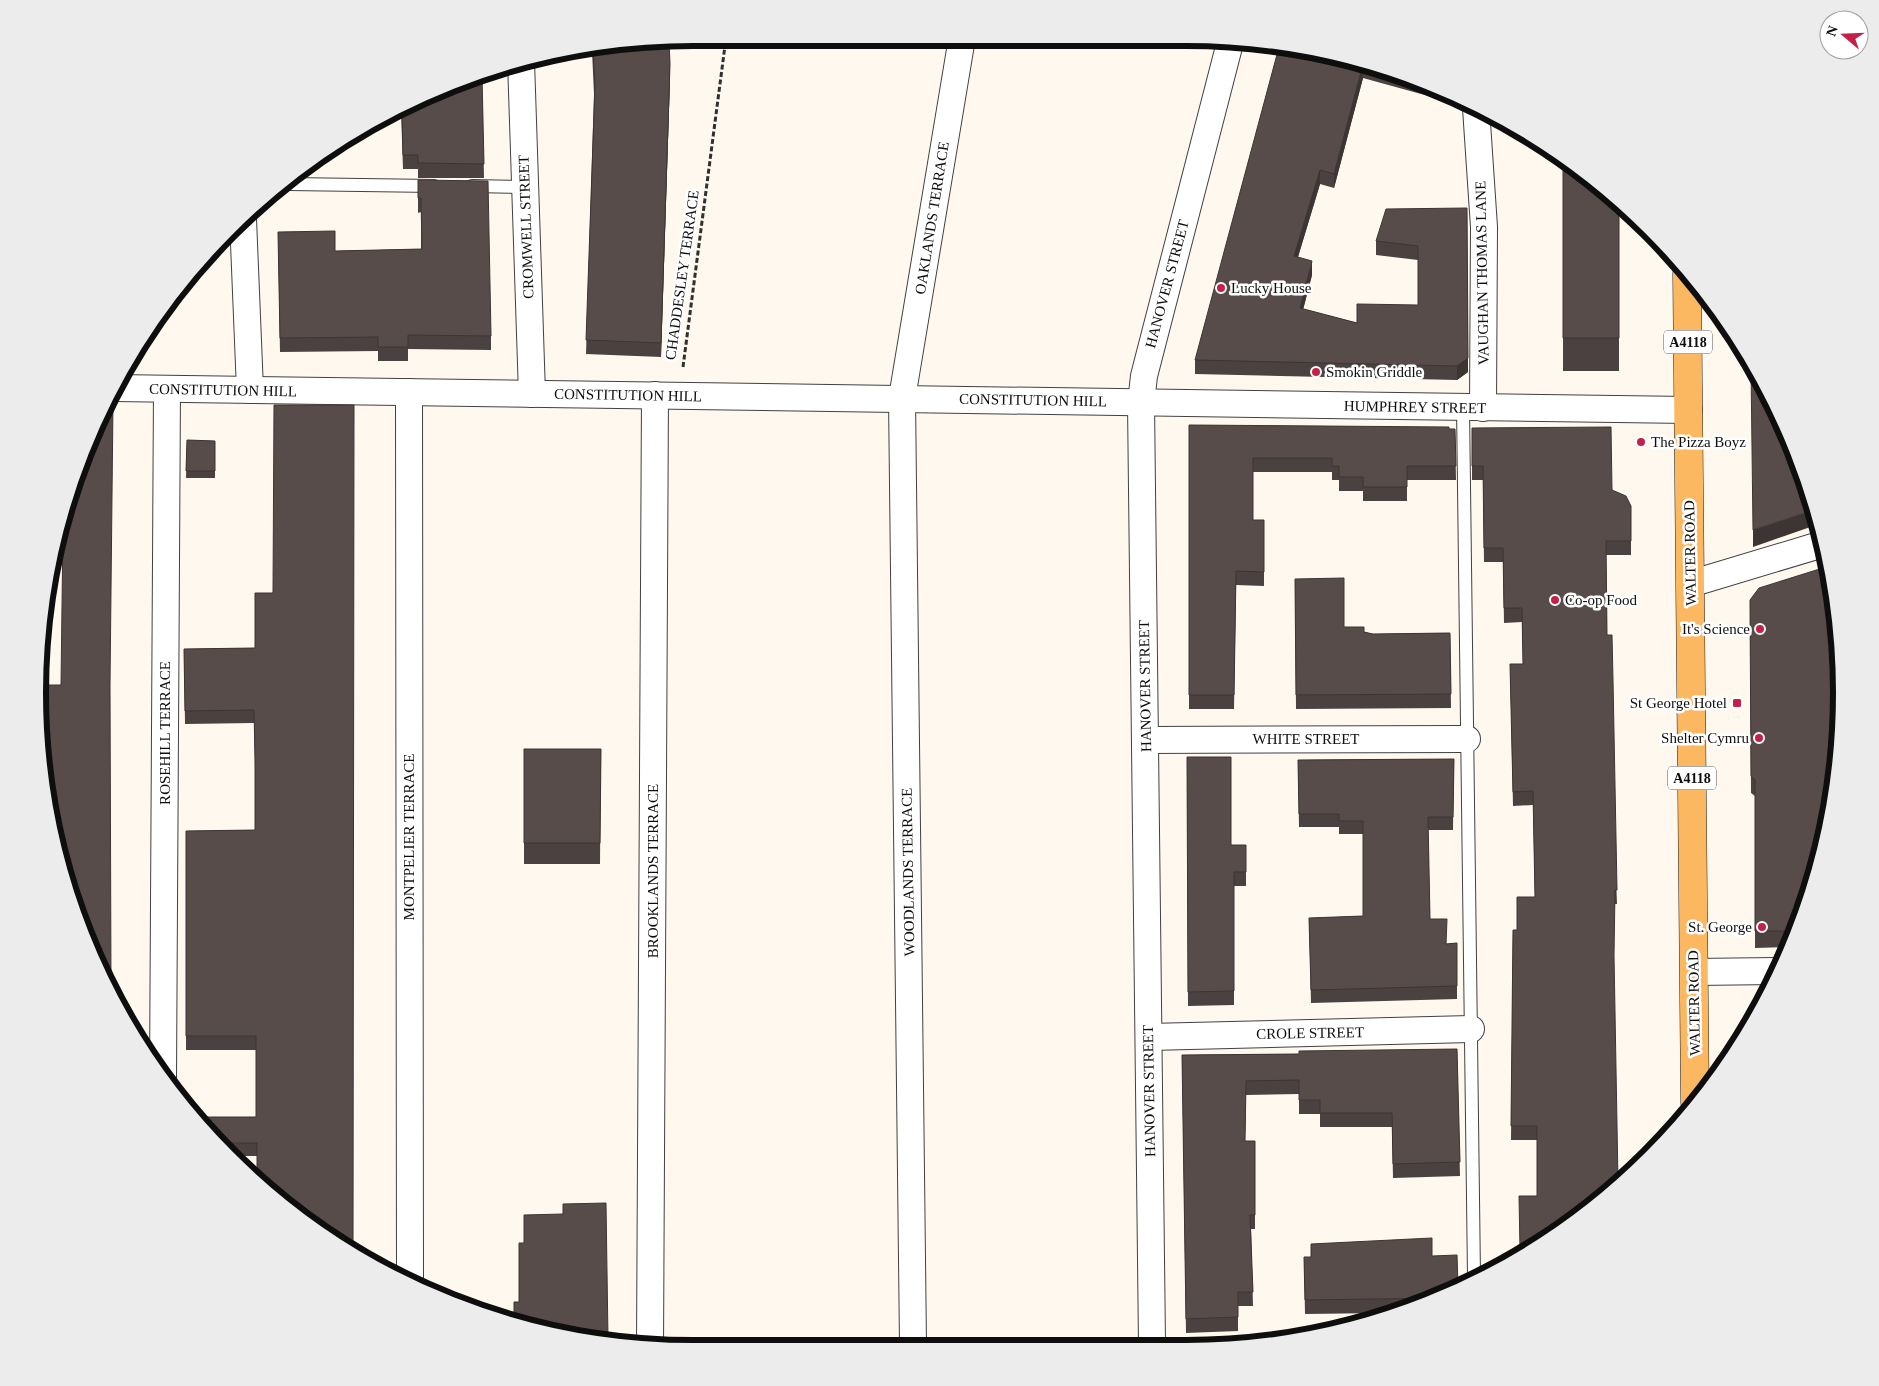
<svg xmlns="http://www.w3.org/2000/svg" width="1879" height="1386" viewBox="0 0 1879 1386" font-family="'Times New Roman',serif">
	<style>
		.lines { fill: none; stroke-linecap: round; stroke-linejoin: round }
		.lane-casing { stroke: #414141; stroke-width: 14 }
		.street-casing { stroke: #414141; stroke-width: 28 }
		.primary-casing { stroke: #1f1f1f; stroke-width: 29 }
		.path { stroke: #303030; stroke-width: 3; stroke-dasharray: 5 2.5; stroke-linecap: butt }
		.lane { stroke: #fff; stroke-width: 12 }
		.street { stroke: #fff; stroke-width: 26 }
		.primary { stroke: #fcb861; stroke-width: 28 }
		.wall { fill: #4b4140 }
		.shaded-wall { fill: #3d3534 }
		.building { fill: #574c4a; stroke: #3d3534 }
		.poi-dot { fill: #c22149; stroke: #fff; stroke-width: 2 }
		.labels { text-anchor: middle; dominant-baseline: central; stroke-width: 5; stroke-linejoin: round; paint-order: stroke }
		.shield { fill: #fff; stroke: #565656; stroke-width: 1 }
		.shield-label { font-size: 14px; font-weight: bold; fill: #0e0e0e }
		.street-label { font-size: 15px; fill: #0e0e0e; stroke: #fff }
		.poi-label { font-size: 15px; fill: #0e0e0e; stroke: #fff; text-anchor: start }
		.rim { fill: none; stroke: #0e0e0e; stroke-width: 6 }
	</style>
	<rect width="100%" height="100%" fill="#fff8ee"/>
	<g class="lines">
		<g class="lane-casing">
			<g id="lane">
				<path d="M 289,184 L 434,186"/>
				<path d="M 472,186 L 525,187"/>
				<path d="M 1463,407 L 1474,1277"/>
			</g>
		</g>
		<g class="street-casing">
			<g id="street">
				<path d="M 521,61 L 532,394"/>
				<path d="M 1476,108 L 1484,227 L 1483,408"/>
				<path d="M 243,219 L 250,390"/>
				<path d="M 114,388 L 1689,410"/>
				<path d="M 409,392 L 410,1281"/>
				<path d="M 1690,584 L 1823,544"/>
				<path d="M 1145,740 L 1467,739"/>
				<path d="M 1694,972 L 1776,971"/>
				<path d="M 1149,1037 L 1471,1029"/>
				<path d="M 163,1077 L 167,389"/>
				<path d="M 1152,1344 L 1141,403 L 1144,376 L 1231,39"/>
				<path d="M 913,1345 L 902,398 L 962,38"/>
				<path d="M 650,1347 L 655,395"/>
			</g>
		</g>
		<g class="primary-casing">
			<path id="primary" d="M 1687,274 L 1695,1102"/>
		</g>
		<path class="path" d="M 683,367 L 726,38"/>
		<use href="#lane" class="lane"/>
		<use href="#street" class="street"/>
		<use href="#primary" class="primary"/>
	</g>
	<g class="wall">
		<path d="M 669,41 L 670,78 L 661,357 L 586,354 L 594,94 L 592,51 Z"/>
		<path d="M 1355,60 L 1437,88 L 1461,100 L 1461,105 L 1363,78 L 1334,188 L 1320,184 L 1298,257 L 1312,275 L 1303,309 L 1357,323 L 1418,305 L 1418,260 L 1376,255 L 1376,241 L 1467,208 L 1468,372 L 1457,380 L 1195,374 L 1195,360 Z"/>
		<path d="M 482,77 L 484,178 L 418,178 L 418,169 L 403,169 L 401,110 Z"/>
		<path d="M 1563,158 L 1619,201 L 1619,371 L 1563,371 Z"/>
		<path d="M 418,180 L 491,336 L 491,350 L 408,349 L 408,361 L 378,361 L 378,351 L 280,352 L 278,232 L 335,251 L 421,249 L 421,212 L 418,213 Z"/>
		<path d="M 354,405 L 257,1156 L 233,1156 L 196,1117 L 256,1117 L 256,1050 L 186,1050 L 186,831 L 255,830 L 255,767 L 254,723 L 185,724 L 184,649 L 255,648 L 273,593 Z"/>
		<path d="M 1189,425 L 1455,429 L 1456,480 L 1407,480 L 1407,501 L 1363,501 L 1363,491 L 1339,491 L 1339,480 L 1332,480 L 1332,472 L 1253,472 L 1253,520 L 1264,520 L 1264,586 L 1236,585 L 1234,709 L 1189,709 Z"/>
		<path d="M 1472,428 L 1612,490 L 1631,506 L 1631,555 L 1606,555 L 1607,635 L 1617,904 L 1615,904 L 1537,1196 L 1537,1140 L 1511,1140 L 1513,930 L 1517,930 L 1535,897 L 1533,805 L 1513,806 L 1510,664 L 1523,664 L 1522,622 L 1504,623 L 1503,562 L 1484,562 L 1483,480 L 1472,480 Z"/>
		<path d="M 187,440 L 215,441 L 215,478 L 186,478 Z"/>
		<path d="M 1295,579 L 1344,627 L 1364,632 L 1373,634 L 1450,633 L 1451,708 L 1296,709 Z"/>
		<path d="M 1750,600 L 1807,904 L 1787,947 L 1755,948 L 1755,796 L 1751,793 Z"/>
		<path d="M 524,749 L 601,749 L 600,864 L 524,864 Z"/>
		<path d="M 1187,757 L 1231,845 L 1246,845 L 1246,886 L 1234,886 L 1234,1005 L 1188,1006 Z"/>
		<path d="M 1454,759 L 1453,830 L 1428,830 L 1430,919 L 1447,944 L 1457,943 L 1457,999 L 1311,1003 L 1309,918 L 1363,916 L 1363,834 L 1339,834 L 1339,827 L 1299,827 L 1298,760 Z"/>
		<path d="M 1457,1049 L 1460,1176 L 1393,1178 L 1392,1127 L 1320,1127 L 1320,1114 L 1299,1114 L 1299,1094 L 1246,1095 L 1245,1141 L 1255,1141 L 1255,1229 L 1251,1229 L 1253,1306 L 1238,1306 L 1238,1331 L 1186,1333 L 1182,1055 L 1299,1054 Z"/>
		<path d="M 1304,1257 L 1458,1287 L 1437,1298 L 1384,1313 L 1305,1314 Z"/>
	</g>
	<g class="shaded-wall">
		<path d="M 670,64 L 670,78 L 661,357 L 661,343 Z"/>
		<path d="M 1363,64 L 1363,78 L 1334,188 L 1334,174 Z"/>
		<path d="M 1320,170 L 1320,184 L 1294,270 L 1294,256 Z"/>
		<path d="M 1312,261 L 1312,275 L 1300,322 L 1300,308 Z"/>
		<path d="M 1468,358 L 1468,372 L 1457,380 L 1457,366 Z"/>
		<path d="M 1814,510 L 1819,524 L 1753,547 L 1753,530 Z"/>
	</g>
	<g class="building">
		<path d="M 669,41 L 670,64 L 661,343 L 586,340 L 595,85 L 593,51 Z"/>
		<path d="M 1279,47 L 1355,60 L 1394,73 L 1363,64 L 1334,174 L 1320,170 L 1294,256 L 1312,261 L 1300,308 L 1357,323 L 1357,304 L 1418,305 L 1418,246 L 1376,241 L 1386,209 L 1467,208 L 1468,358 L 1457,366 L 1195,360 Z"/>
		<path d="M 482,77 L 484,164 L 418,163 L 418,155 L 403,155 L 402,110 Z"/>
		<path d="M 1563,158 L 1619,201 L 1619,338 L 1563,338 Z"/>
		<path d="M 418,180 L 488,181 L 491,336 L 408,335 L 408,347 L 378,347 L 378,337 L 280,338 L 278,232 L 335,231 L 335,251 L 422,249 L 421,198 L 418,198 Z"/>
		<path d="M 1751,366 L 1774,403 L 1814,510 L 1753,530 Z"/>
		<path d="M 106,401 L 113,401 L 110,685 L 111,989 L 72,904 L 43,755 L 43,685 L 61,685 L 63,527 Z"/>
		<path d="M 274,405 L 354,405 L 353,1252 L 261,1186 L 257,1182 L 257,1143 L 221,1143 L 196,1117 L 256,1117 L 256,1036 L 186,1036 L 186,831 L 255,830 L 255,757 L 254,710 L 185,711 L 184,649 L 255,648 L 255,593 L 273,593 Z"/>
		<path d="M 1189,425 L 1449,427 L 1449,429 L 1455,429 L 1456,466 L 1407,466 L 1407,487 L 1363,487 L 1363,477 L 1339,477 L 1339,466 L 1332,466 L 1332,458 L 1253,458 L 1253,520 L 1264,520 L 1264,572 L 1236,571 L 1234,695 L 1189,695 Z"/>
		<path d="M 1611,427 L 1612,490 L 1626,496 L 1631,506 L 1631,541 L 1606,541 L 1607,635 L 1612,635 L 1613,680 L 1617,890 L 1615,890 L 1614,955 L 1618,1182 L 1585,1213 L 1520,1250 L 1519,1196 L 1537,1196 L 1537,1126 L 1511,1126 L 1513,930 L 1517,930 L 1517,897 L 1535,897 L 1533,791 L 1513,792 L 1510,664 L 1523,664 L 1522,608 L 1504,608 L 1503,548 L 1484,548 L 1483,466 L 1472,466 L 1472,428 Z"/>
		<path d="M 187,440 L 215,441 L 215,471 L 186,471 Z"/>
		<path d="M 1826,567 L 1840,650 L 1836,779 L 1807,904 L 1795,931 L 1755,931 L 1755,780 L 1751,776 L 1750,600 L 1759,588 Z"/>
		<path d="M 1344,578 L 1344,627 L 1364,627 L 1364,632 L 1373,634 L 1450,633 L 1451,694 L 1296,695 L 1295,579 Z"/>
		<path d="M 524,749 L 601,749 L 600,843 L 524,843 Z"/>
		<path d="M 1187,757 L 1231,757 L 1231,845 L 1246,845 L 1246,872 L 1234,872 L 1234,991 L 1188,992 Z"/>
		<path d="M 1454,759 L 1453,817 L 1428,817 L 1430,919 L 1447,919 L 1446,944 L 1457,943 L 1457,986 L 1311,990 L 1309,918 L 1363,916 L 1363,821 L 1339,821 L 1339,814 L 1299,814 L 1298,760 Z"/>
		<path d="M 1759,990 L 1768,990 L 1759,1009 Z"/>
		<path d="M 1457,1049 L 1460,1162 L 1393,1164 L 1392,1113 L 1320,1113 L 1320,1100 L 1299,1100 L 1299,1080 L 1246,1081 L 1245,1141 L 1255,1141 L 1255,1215 L 1250,1215 L 1253,1292 L 1238,1292 L 1238,1317 L 1186,1319 L 1182,1055 L 1299,1054 L 1299,1051 Z"/>
		<path d="M 606,1203 L 608,1339 L 514,1320 L 514,1302 L 519,1302 L 519,1243 L 524,1243 L 524,1215 L 563,1214 L 563,1204 Z"/>
		<path d="M 1432,1238 L 1432,1256 L 1457,1255 L 1458,1287 L 1439,1298 L 1305,1300 L 1304,1257 L 1311,1257 L 1311,1244 Z"/>
	</g>
	<g class="poi-dot">
		<circle cx="1221" cy="288" r="5"/>
		<circle cx="1316" cy="372" r="5"/>
		<circle cx="1641" cy="442" r="5"/>
		<circle cx="1555" cy="600" r="5"/>
		<circle cx="1760" cy="629" r="5"/>
		<rect x="1732" y="698" width="10" height="10" rx="2.5"/>
		<circle cx="1759" cy="738" r="5"/>
		<circle cx="1762" cy="927" r="5"/>
	</g>
	<g class="labels">
		<g class="shield">
			<rect x="1664" y="330.5" width="48" height="23" rx="4"/>
			<rect x="1668" y="766.5" width="48" height="23" rx="4"/>
		</g>
		<g class="shield-label">
			<text x="1688" y="342">A4118</text>
			<text x="1692" y="778">A4118</text>
		</g>
		<g class="street-label">
			<text transform="translate(932 218) rotate(-81)">OAKLANDS TERRACE</text>
			<text transform="translate(526 227) rotate(-92)">CROMWELL STREET</text>
			<text transform="translate(1482 273) rotate(-91)">VAUGHAN THOMAS LANE</text>
			<text transform="translate(682 275) rotate(-82)">CHADDESLEY TERRACE</text>
			<text transform="translate(1167 284) rotate(-75)">HANOVER STREET</text>
			<text transform="translate(223 390) rotate(1)">CONSTITUTION HILL</text>
			<text transform="translate(628 395) rotate(1)">CONSTITUTION HILL</text>
			<text transform="translate(1033 400) rotate(1)">CONSTITUTION HILL</text>
			<text transform="translate(1415 407) rotate(1)">HUMPHREY STREET</text>
			<text transform="translate(1690 553) rotate(-91)">WALTER ROAD</text>
			<text transform="translate(1145 686) rotate(-91)">HANOVER STREET</text>
			<text transform="translate(165 733) rotate(-90)">ROSEHILL TERRACE</text>
			<text x="1306" y="739">WHITE STREET</text>
			<text transform="translate(409 837) rotate(-90)">MONTPELIER TERRACE</text>
			<text transform="translate(653 871) rotate(-90)">BROOKLANDS TERRACE</text>
			<text transform="translate(908 872) rotate(-91)">WOODLANDS TERRACE</text>
			<text transform="translate(1694 1003) rotate(-91)">WALTER ROAD</text>
			<text transform="translate(1310 1033) rotate(-1)">CROLE STREET</text>
			<text transform="translate(1149 1091) rotate(-91)">HANOVER STREET</text>
		</g>
		<g class="poi-label">
			<text x="1231" y="288">Lucky House</text>
			<text x="1326" y="372">Smokin Griddle</text>
			<text x="1651" y="442">The Pizza Boyz</text>
			<text x="1565" y="600">Co-op Food</text>
			<text x="1750" y="629" text-anchor="end">It's Science</text>
			<text x="1727" y="703" text-anchor="end">St George Hotel</text>
			<text x="1749" y="738" text-anchor="end">Shelter Cymru</text>
			<text x="1752" y="927" text-anchor="end">St. George</text>
		</g>
	</g>
	<path d="M0 0H1879V1386H0ZM693 46H1186A647 647 0 0 1 1833 693V693A647 647 0 0 1 1186 1340H693A647 647 0 0 1 46 693V693A647 647 0 0 1 693 46Z" fill="#ececec" fill-rule="evenodd"/>
	<path class="rim" d="M693 46H1186A647 647 0 0 1 1833 693V693A647 647 0 0 1 1186 1340H693A647 647 0 0 1 46 693V693A647 647 0 0 1 693 46Z"/>
	<g transform="translate(1844 35) rotate(289)"><circle r="24" fill="#ffffff" stroke="#9f9f9f"/>
	<path d="M0-4L9 19L0 12L-9 19Z" fill="#c22149"/>
	<text y="-8" font-size="14" font-weight="bold" text-anchor="middle" fill="#0e0e0e">N</text>
	</g>
</svg>
